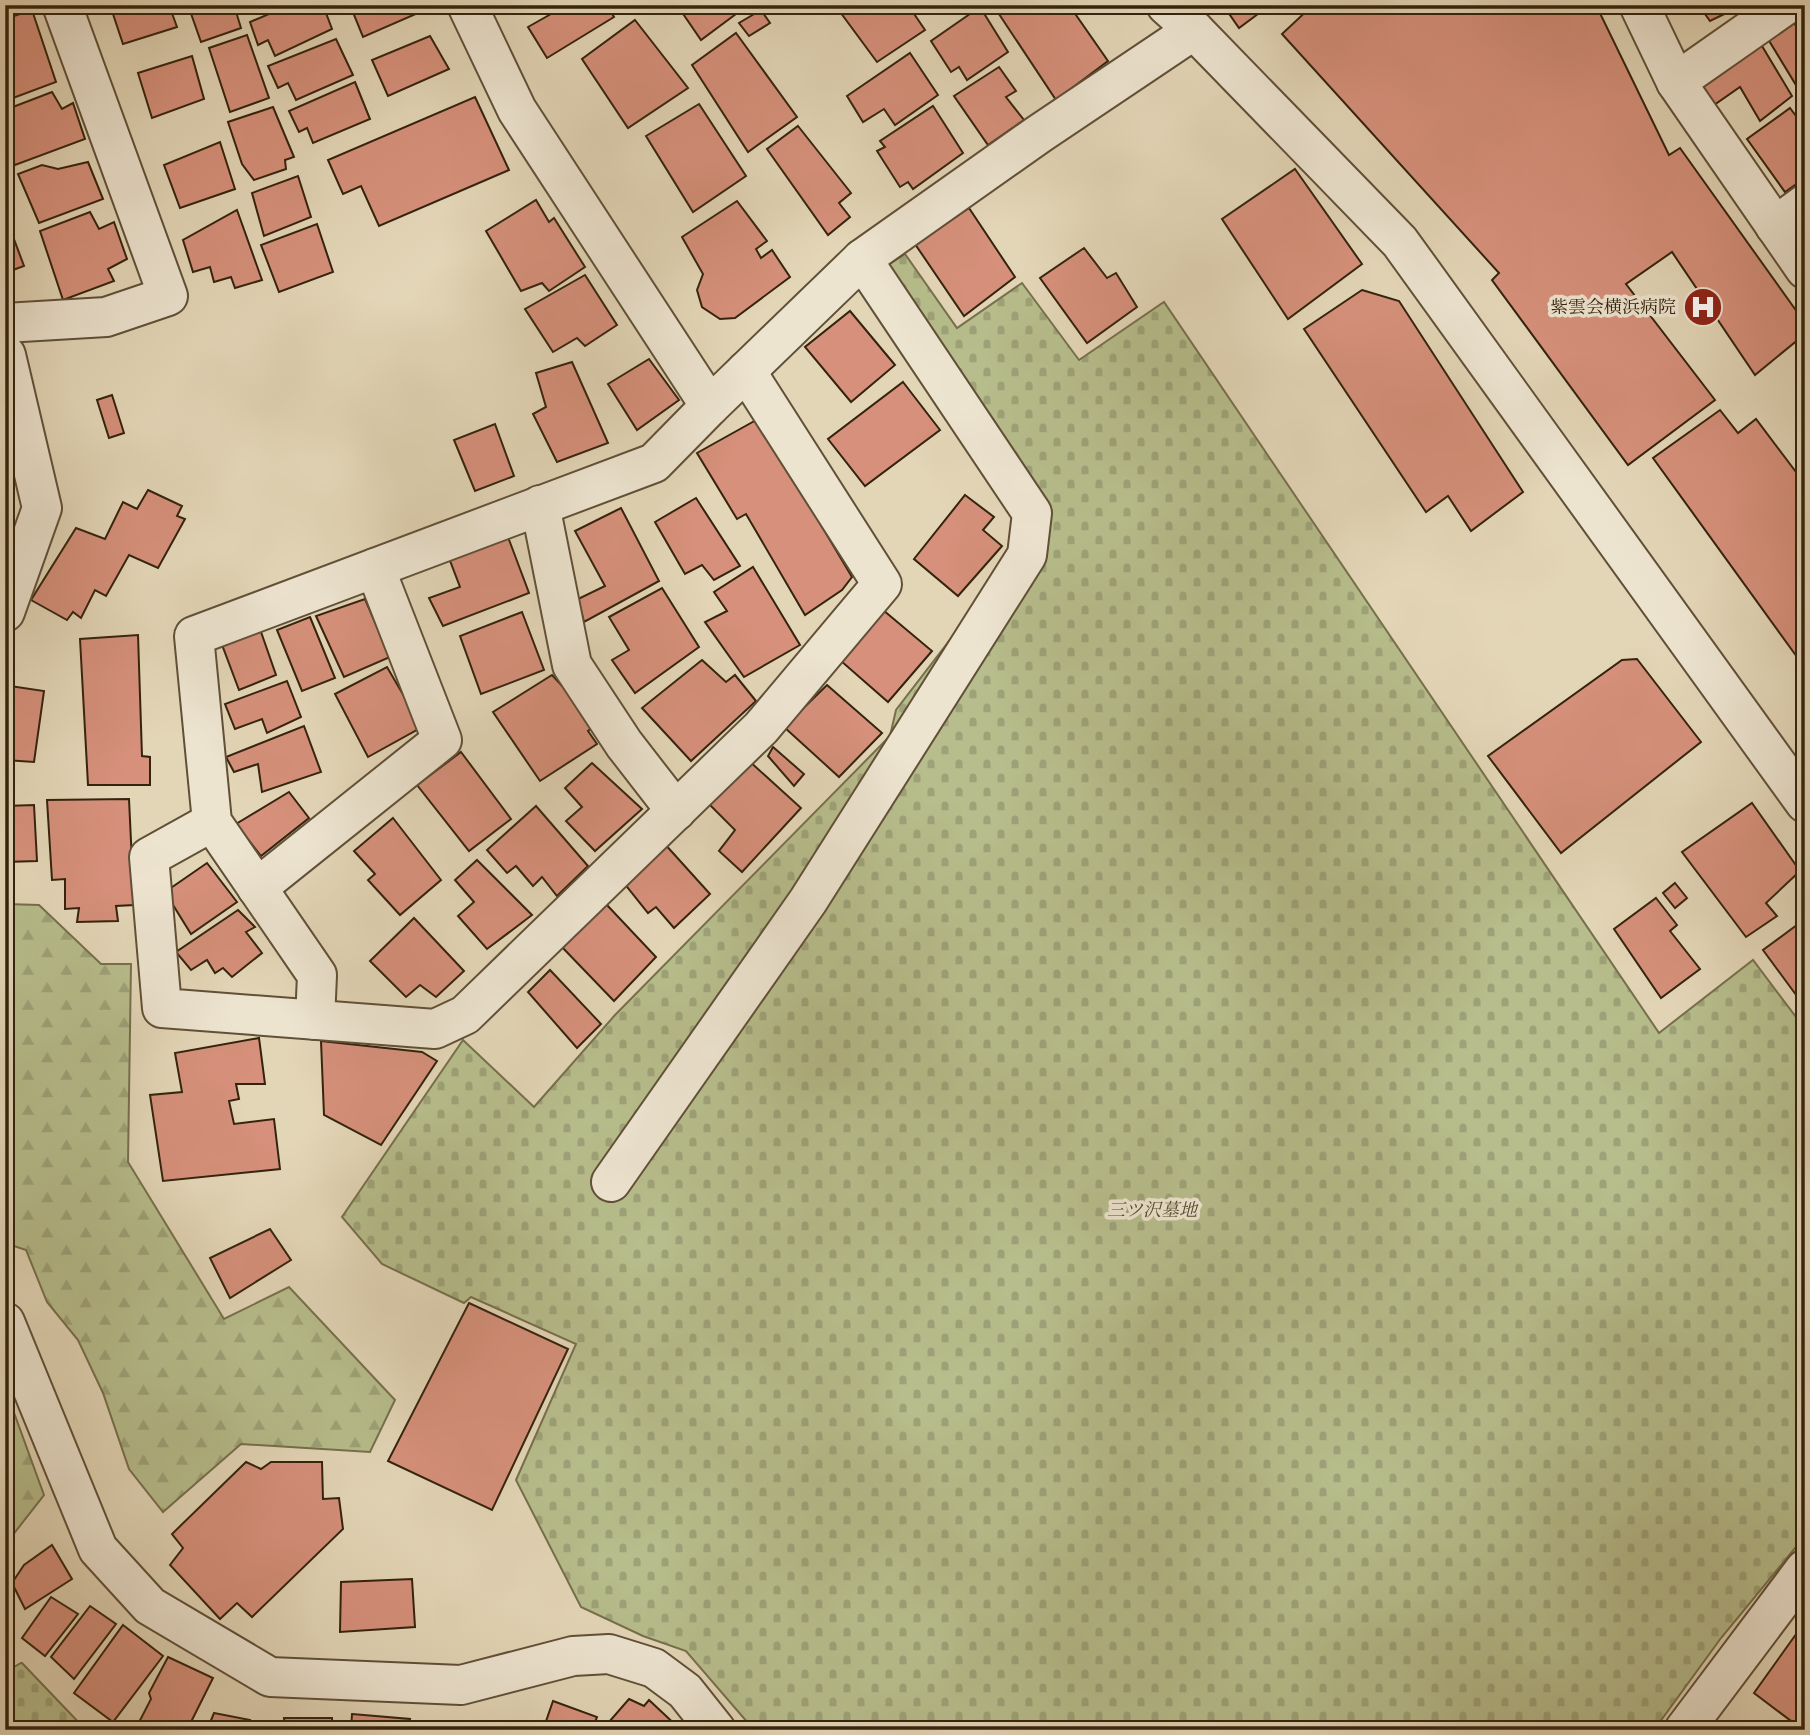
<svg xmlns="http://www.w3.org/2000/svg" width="1810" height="1735" viewBox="0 0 1810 1735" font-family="'Libre Caslon Text','Noto Serif JP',serif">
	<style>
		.forest { fill: url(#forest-firs); stroke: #76704c; stroke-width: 2 }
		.cemetery { fill: url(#cemetery-stones); stroke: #76704c; stroke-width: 2 }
		.building { fill: #d6907b; stroke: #34230d; stroke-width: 2 }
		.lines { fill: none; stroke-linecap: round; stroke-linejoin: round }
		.minor-casing { stroke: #605038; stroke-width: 42 }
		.minor { stroke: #ede4d0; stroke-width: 38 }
		.labels { text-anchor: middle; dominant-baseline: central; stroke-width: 7; stroke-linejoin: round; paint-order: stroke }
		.poi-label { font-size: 18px; fill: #34230d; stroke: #ede4d0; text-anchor: end }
		.park-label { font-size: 18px; font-style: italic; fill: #554a2d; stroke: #ede4d0 }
	</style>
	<defs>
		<pattern id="forest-firs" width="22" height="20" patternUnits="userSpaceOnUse" patternTransform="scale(1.75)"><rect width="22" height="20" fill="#b7bd8c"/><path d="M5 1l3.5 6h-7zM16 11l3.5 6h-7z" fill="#9ea278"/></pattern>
		<pattern id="cemetery-stones" width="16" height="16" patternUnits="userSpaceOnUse" patternTransform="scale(1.75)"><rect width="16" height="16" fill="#b7bd8c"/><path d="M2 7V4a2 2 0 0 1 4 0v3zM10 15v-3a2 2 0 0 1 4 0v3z" fill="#9ea278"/></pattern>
	</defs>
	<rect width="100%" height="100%" fill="#e3d6b7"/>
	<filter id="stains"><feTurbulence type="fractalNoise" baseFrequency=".00286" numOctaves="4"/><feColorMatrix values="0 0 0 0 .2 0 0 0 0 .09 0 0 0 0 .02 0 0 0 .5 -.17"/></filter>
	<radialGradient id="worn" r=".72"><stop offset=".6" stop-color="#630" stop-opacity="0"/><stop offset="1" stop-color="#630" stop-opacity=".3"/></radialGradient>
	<g class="forest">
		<path d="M 5,904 L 39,905 L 101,964 L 131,964 L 128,1162 L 224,1319 L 289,1287 L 395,1400 L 370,1452 L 241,1444 L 163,1512 L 129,1469 L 103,1393 L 78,1340 L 47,1302 L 26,1250 L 5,1243 Z"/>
		<path d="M 5,1388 L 44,1495 L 5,1545 Z"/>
	</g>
	<g class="cemetery">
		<path d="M 905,254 L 957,328 L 1022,283 L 1079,360 L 1164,302 L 1659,1033 L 1753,960 L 1805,1029 L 1805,1536 L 1721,1638 L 1654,1730 L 754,1730 L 686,1651 L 643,1636 L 581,1607 L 516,1480 L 576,1344 L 471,1297 L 464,1303 L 382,1264 L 342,1217 L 463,1040 L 534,1107 L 615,1015 L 890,736 L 896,710 L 1049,511 L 885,267 Z"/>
		<path d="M 21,1663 L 22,1663 L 86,1730 L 5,1730 L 5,1672 Z"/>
	</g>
	<g class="building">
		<path d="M 110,5 L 169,5 L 177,27 L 123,44 Z"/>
		<path d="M 188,5 L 234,5 L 241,28 L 201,42 Z"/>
		<path d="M 290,5 L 323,5 L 332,29 L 275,56 L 268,40 L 258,45 L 250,22 Z"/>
		<path d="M 350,5 L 423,5 L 425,10 L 363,37 Z"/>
		<path d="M 567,5 L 607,5 L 614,17 L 547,58 L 528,27 Z"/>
		<path d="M 677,5 L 742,5 L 744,8 L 701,40 Z"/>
		<path d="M 835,5 L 908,5 L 925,30 L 877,62 Z"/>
		<path d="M 993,5 L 1069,5 L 1108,61 L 1056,100 Z"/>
		<path d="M 1223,5 L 1270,5 L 1239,28 Z"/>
		<path d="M 1313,5 L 1596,5 L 1669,155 L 1680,148 L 1805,323 L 1805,334 L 1755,375 L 1672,252 L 1626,284 L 1715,400 L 1628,465 L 1492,280 L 1499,273 L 1282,34 Z"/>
		<path d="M 1702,5 L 1743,5 L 1710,21 L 1700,7 Z"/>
		<path d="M 980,7 L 1008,52 L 967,80 L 959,67 L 951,72 L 931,41 Z"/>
		<path d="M 32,10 L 56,82 L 5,101 L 5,19 Z"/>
		<path d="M 761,10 L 770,23 L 749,36 L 739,23 Z"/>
		<path d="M 635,20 L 688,88 L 628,128 L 582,59 Z"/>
		<path d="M 1794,23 L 1805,39 L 1805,86 L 1799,90 L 1768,39 Z"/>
		<path d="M 736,33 L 797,117 L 748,152 L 692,65 Z"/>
		<path d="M 247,35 L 269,98 L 230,112 L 209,48 Z"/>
		<path d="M 430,36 L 449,69 L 388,96 L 372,60 Z"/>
		<path d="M 336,39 L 353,75 L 296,100 L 288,83 L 278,88 L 268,66 Z"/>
		<path d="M 1759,41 L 1792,96 L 1760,121 L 1740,87 L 1714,105 L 1699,80 Z"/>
		<path d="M 910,53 L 938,95 L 895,125 L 884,109 L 863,122 L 847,96 Z"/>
		<path d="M 192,56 L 204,99 L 152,118 L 138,73 Z"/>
		<path d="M 999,67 L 1016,91 L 1006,97 L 1024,120 L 988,145 L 954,96 Z"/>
		<path d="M 355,82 L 370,119 L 313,143 L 307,128 L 299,132 L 289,111 Z"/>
		<path d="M 52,92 L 62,109 L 73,103 L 85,139 L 15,165 L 5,140 L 5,110 Z"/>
		<path d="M 475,97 L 509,170 L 379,226 L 361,186 L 343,194 L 328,160 Z"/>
		<path d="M 699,104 L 746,176 L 693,212 L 646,136 Z"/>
		<path d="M 933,106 L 963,153 L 913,189 L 908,182 L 900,187 L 877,151 L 885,147 L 880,141 Z"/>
		<path d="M 273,107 L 294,157 L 285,160 L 286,169 L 254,180 L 242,164 L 228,122 Z"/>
		<path d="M 1790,108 L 1805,128 L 1805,178 L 1785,192 L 1747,139 Z"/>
		<path d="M 798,126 L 851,193 L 839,203 L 850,217 L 828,235 L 767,149 Z"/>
		<path d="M 220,142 L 235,189 L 180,208 L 164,165 Z"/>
		<path d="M 88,162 L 103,199 L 39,223 L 18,174 L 42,165 L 58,169 Z"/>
		<path d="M 1295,169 L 1362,264 L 1288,319 L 1222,219 Z"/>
		<path d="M 298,176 L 311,217 L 264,236 L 252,193 Z"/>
		<path d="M 536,200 L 549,222 L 554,218 L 585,267 L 549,291 L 542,283 L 521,291 L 486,231 Z"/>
		<path d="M 737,201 L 767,241 L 756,249 L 761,258 L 772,250 L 790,277 L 735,318 L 720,319 L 702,307 L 697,290 L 703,274 L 682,237 Z"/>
		<path d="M 969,208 L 1015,277 L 964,316 L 915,244 Z"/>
		<path d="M 237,210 L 262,280 L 235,288 L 231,277 L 214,282 L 210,267 L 193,272 L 183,240 Z"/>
		<path d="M 90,212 L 99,229 L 114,222 L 127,259 L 108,269 L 114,281 L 63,300 L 40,231 Z"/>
		<path d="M 5,215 L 24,266 L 5,273 Z"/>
		<path d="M 317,224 L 333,272 L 279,292 L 261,245 Z"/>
		<path d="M 1084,248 L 1107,278 L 1116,273 L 1137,307 L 1087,343 L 1040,278 Z"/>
		<path d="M 585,275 L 617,325 L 585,346 L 577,338 L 553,352 L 525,309 Z"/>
		<path d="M 1362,290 L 1399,301 L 1523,492 L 1471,531 L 1448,496 L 1426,512 L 1304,329 Z"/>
		<path d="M 850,311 L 895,365 L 851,402 L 805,347 Z"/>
		<path d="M 649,359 L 679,400 L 637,430 L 608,384 Z"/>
		<path d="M 572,362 L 608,443 L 557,462 L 533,414 L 546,407 L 536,373 Z"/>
		<path d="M 903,382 L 940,430 L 865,486 L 828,439 Z"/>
		<path d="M 112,395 L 124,433 L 109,438 L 97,400 Z"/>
		<path d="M 1720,410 L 1738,433 L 1756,419 L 1805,484 L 1805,668 L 1653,458 Z"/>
		<path d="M 758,419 L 852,577 L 842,590 L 805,615 L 746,514 L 737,519 L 697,453 Z"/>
		<path d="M 495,424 L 514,476 L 475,491 L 454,440 Z"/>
		<path d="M 148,490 L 182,506 L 177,516 L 185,519 L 158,568 L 129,555 L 106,596 L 95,590 L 81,618 L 73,612 L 67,620 L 31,600 L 76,528 L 105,539 L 123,502 L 137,509 Z"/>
		<path d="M 965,495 L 994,517 L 983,530 L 1002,546 L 958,596 L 914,559 Z"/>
		<path d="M 696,498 L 740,566 L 714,580 L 702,565 L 685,574 L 655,522 Z"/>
		<path d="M 621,508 L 659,581 L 584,622 L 578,599 L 605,586 L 575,531 Z"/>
		<path d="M 508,537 L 529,593 L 443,626 L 429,598 L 460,587 L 449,558 Z"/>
		<path d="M 753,567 L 800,645 L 744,677 L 705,622 L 727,611 L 714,592 Z"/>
		<path d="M 662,588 L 699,647 L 635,693 L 612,660 L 629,650 L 609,617 Z"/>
		<path d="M 365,599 L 390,657 L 344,677 L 316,616 Z"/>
		<path d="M 883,610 L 932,651 L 888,702 L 841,661 Z"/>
		<path d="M 522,612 L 544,670 L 481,694 L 460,636 Z"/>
		<path d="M 310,617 L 335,678 L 302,691 L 277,630 Z"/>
		<path d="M 260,629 L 276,675 L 239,690 L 221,642 Z"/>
		<path d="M 138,635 L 142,756 L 150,757 L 150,785 L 88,785 L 80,639 Z"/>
		<path d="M 1637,659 L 1701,742 L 1561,853 L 1488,756 L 1622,660 Z"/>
		<path d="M 702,660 L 726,682 L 735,675 L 756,701 L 691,761 L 642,708 Z"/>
		<path d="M 387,667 L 422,727 L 368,757 L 335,694 Z"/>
		<path d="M 552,675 L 564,688 L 568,684 L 595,725 L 588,731 L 597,744 L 540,781 L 493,712 Z"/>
		<path d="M 287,681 L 301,717 L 267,733 L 262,719 L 235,729 L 225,704 Z"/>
		<path d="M 827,685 L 882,733 L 839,777 L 784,727 Z"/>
		<path d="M 10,686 L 44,691 L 34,762 L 5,760 L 5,716 Z"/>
		<path d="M 304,726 L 321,772 L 262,792 L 258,764 L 234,772 L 226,757 Z"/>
		<path d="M 773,747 L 804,774 L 794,786 L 768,756 Z"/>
		<path d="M 461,752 L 511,819 L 469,851 L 417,785 Z"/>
		<path d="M 748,760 L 801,808 L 742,872 L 719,851 L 735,830 L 706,801 Z"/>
		<path d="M 592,763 L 642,809 L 595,851 L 566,821 L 582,807 L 565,788 Z"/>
		<path d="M 289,792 L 309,818 L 261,856 L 236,824 Z"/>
		<path d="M 129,799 L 134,905 L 116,906 L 118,921 L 77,922 L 79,908 L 65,909 L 65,879 L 52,880 L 47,800 Z"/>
		<path d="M 1752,803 L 1800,871 L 1766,903 L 1777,916 L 1746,937 L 1682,852 Z"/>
		<path d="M 34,805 L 37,861 L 5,862 L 5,806 Z"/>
		<path d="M 536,806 L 588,866 L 557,896 L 542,877 L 533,886 L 516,866 L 507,873 L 487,850 Z"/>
		<path d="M 393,818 L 441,880 L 400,915 L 368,880 L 375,874 L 354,851 Z"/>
		<path d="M 663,842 L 710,894 L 674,928 L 656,907 L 648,913 L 624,883 Z"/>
		<path d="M 477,860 L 532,915 L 487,949 L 458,916 L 474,902 L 455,880 Z"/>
		<path d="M 207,863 L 237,902 L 191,934 L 165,892 Z"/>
		<path d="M 1675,883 L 1687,898 L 1675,908 L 1663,893 Z"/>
		<path d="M 1656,898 L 1677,925 L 1670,931 L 1700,969 L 1661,998 L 1614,929 Z"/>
		<path d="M 606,904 L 656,957 L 614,1001 L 560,945 Z"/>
		<path d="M 238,910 L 255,927 L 246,932 L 262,953 L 232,977 L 223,968 L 215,973 L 207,960 L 191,970 L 176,952 Z"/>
		<path d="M 414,918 L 464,971 L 436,997 L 420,985 L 406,997 L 370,961 Z"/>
		<path d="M 1805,919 L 1805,1007 L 1763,950 Z"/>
		<path d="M 550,970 L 601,1024 L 577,1048 L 528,992 Z"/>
		<path d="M 259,1038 L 265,1084 L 236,1084 L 239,1099 L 229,1101 L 234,1124 L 274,1119 L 280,1169 L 163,1181 L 150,1095 L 182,1092 L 175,1053 Z"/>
		<path d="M 321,1041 L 422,1052 L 437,1061 L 381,1145 L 324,1115 Z"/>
		<path d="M 270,1229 L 291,1260 L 230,1298 L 210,1258 Z"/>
		<path d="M 469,1303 L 568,1349 L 492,1510 L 388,1461 Z"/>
		<path d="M 246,1462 L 261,1469 L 271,1462 L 322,1462 L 323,1499 L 339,1498 L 343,1529 L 252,1617 L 237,1603 L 220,1619 L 170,1565 L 183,1548 L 172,1534 Z"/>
		<path d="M 52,1545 L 72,1579 L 25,1609 L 12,1583 L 24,1565 Z"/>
		<path d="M 412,1579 L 415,1627 L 340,1632 L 341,1582 Z"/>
		<path d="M 51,1597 L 78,1614 L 45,1656 L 22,1638 Z"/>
		<path d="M 90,1606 L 116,1624 L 74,1679 L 51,1657 Z"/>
		<path d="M 1804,1623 L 1805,1730 L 1803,1730 L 1754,1693 Z"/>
		<path d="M 123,1625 L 163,1656 L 113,1722 L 74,1693 Z"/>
		<path d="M 168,1657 L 213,1678 L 191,1722 L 200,1728 L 135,1730 L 151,1699 L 149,1693 Z"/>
		<path d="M 629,1699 L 644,1706 L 649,1700 L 681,1730 L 602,1730 Z"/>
		<path d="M 553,1701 L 597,1717 L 592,1730 L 543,1730 Z"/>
		<path d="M 214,1713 L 250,1720 L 247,1730 L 207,1730 Z"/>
		<path d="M 352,1714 L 410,1719 L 408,1730 L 351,1730 Z"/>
		<path d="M 284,1718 L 332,1718 L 332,1730 L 285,1730 Z"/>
		<path d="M 458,1721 L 509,1721 L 508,1730 L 458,1730 Z"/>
		<path d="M 412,1724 L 450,1726 L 450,1730 L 412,1730 Z"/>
	</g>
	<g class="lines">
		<g class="minor-casing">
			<g id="minor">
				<path d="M 467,5 L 517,110 L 710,406 L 862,259 L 1039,134 L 1194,30"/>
				<path d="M 1166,5 L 1194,30 L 1400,242 L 1805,803"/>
				<path d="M 1639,5 L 1676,82 L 1805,269"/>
				<path d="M 1676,82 L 1786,5"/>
				<path d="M 1775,226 L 1805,204"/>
				<path d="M 5,323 L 106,317 L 168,296 L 62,5"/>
				<path d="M 540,505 L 572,665 L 624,744 L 676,811"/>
				<path d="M 5,612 L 42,508 L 6,355"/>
				<path d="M 212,822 L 149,857 L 162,1008 L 435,1029 L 465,1015 L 761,728 L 882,584 L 746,371"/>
				<path d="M 257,888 L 442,740 L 375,568"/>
				<path d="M 315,1020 L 317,975 L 212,822 L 194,636 L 654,463 L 710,406"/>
				<path d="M 611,1182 L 808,901 L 1027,555 L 1032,513 L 862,259"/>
				<path d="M 5,1322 L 98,1549 L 150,1606 L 270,1677 L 461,1685 L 573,1656 L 609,1654 L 654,1668 L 685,1691 L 716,1730"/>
				<path d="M 1684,1730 L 1805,1569"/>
			</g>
		</g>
		<use href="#minor" class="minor"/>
	</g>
	<defs>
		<g id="hospital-disc" transform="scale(2.0125)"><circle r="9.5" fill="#8f2418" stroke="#ede4d0"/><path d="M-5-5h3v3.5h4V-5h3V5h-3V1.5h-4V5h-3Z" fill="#fff"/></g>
	</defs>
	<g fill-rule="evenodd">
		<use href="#hospital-disc" x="1703" y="307"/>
	</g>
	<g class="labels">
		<g class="poi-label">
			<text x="1676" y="307">紫雲会横浜病院</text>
		</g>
		<g class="park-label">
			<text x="1152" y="1210">三ツ沢墓地</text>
		</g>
	</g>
	<rect width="1810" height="1735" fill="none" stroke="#e3d6b7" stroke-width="28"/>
	<rect x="7" y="7" width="1796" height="1721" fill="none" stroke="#34230d" stroke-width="3.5"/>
	<rect x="14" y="14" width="1782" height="1707" fill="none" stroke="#34230d" stroke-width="2"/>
	<rect width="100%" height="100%" filter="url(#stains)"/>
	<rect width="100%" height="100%" fill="url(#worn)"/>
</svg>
